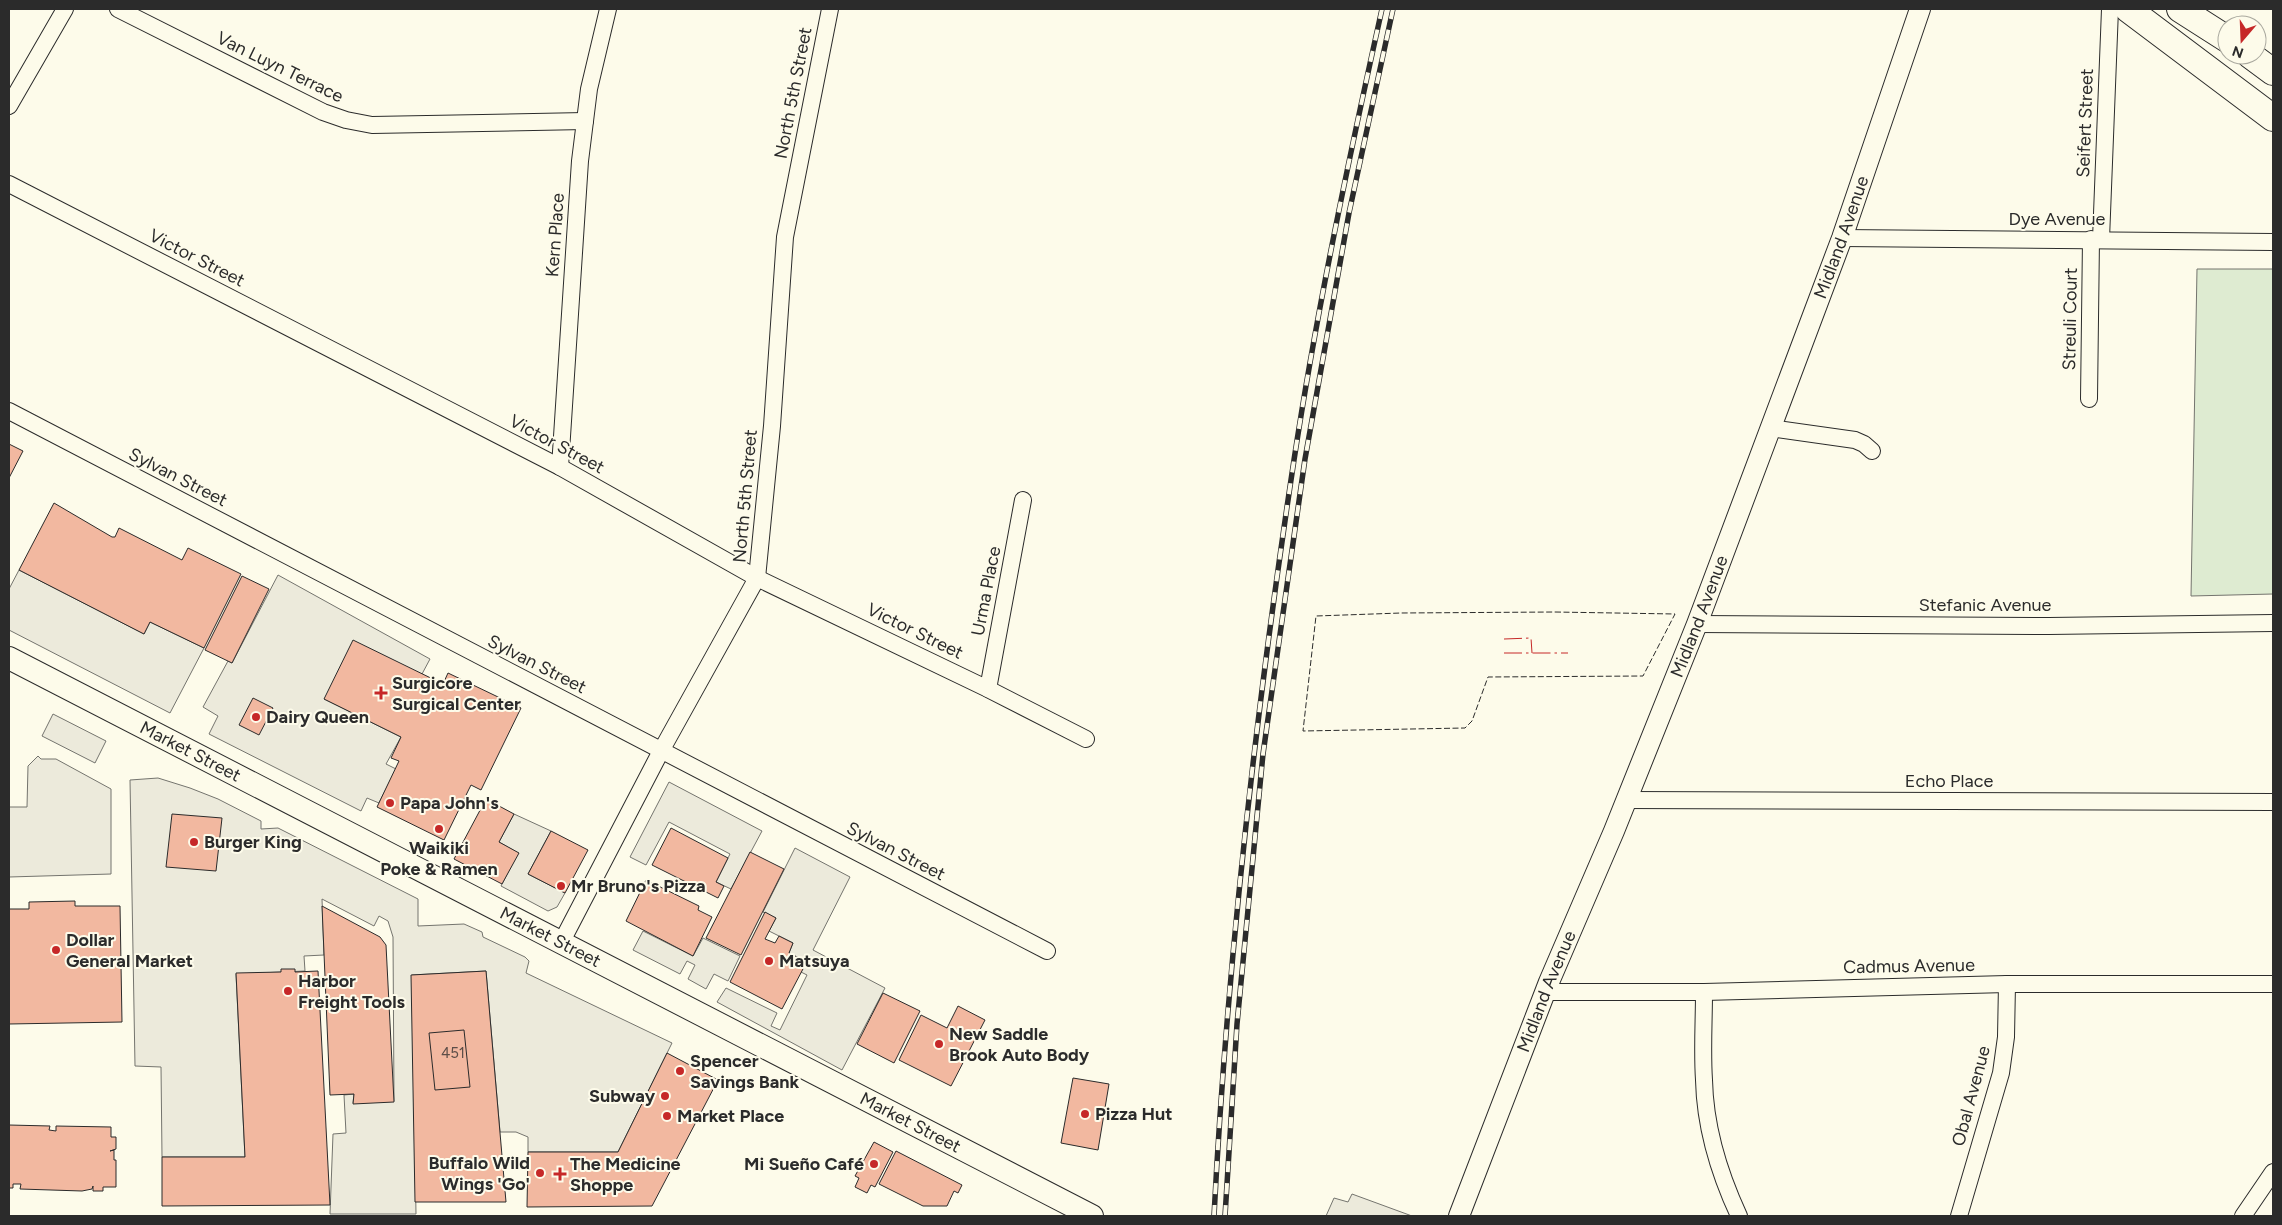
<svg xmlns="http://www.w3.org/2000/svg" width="2282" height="1225" viewBox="0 0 2282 1225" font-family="Figtree,sans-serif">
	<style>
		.pitch { fill: #deebd1; stroke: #74746e }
		.parking { fill: #eceadb; stroke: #74746e }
		.building { fill: #f2b8a0; stroke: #2b2b2b }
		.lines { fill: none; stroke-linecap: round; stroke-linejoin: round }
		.minor-casing { stroke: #2b2b2b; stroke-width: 18 }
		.tertiary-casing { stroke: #2b2b2b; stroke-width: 22 }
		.secondary-casing { stroke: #2b2b2b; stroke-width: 24 }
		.trunk-casing { stroke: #2b2b2b; stroke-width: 28 }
		.minor { stroke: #fdfbea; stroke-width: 16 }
		.tertiary { stroke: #fdfbea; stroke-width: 20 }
		.secondary { stroke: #fdfbea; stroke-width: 22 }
		.trunk { stroke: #fdfbea; stroke-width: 26 }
		.rail-casing { stroke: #2b2b2b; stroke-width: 5.5 }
		.rail { stroke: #fdfbea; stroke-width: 4; stroke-dasharray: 11; stroke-linecap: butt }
		.fence { stroke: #2b2b2b; stroke-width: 1; stroke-dasharray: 6 2.5; stroke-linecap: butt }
		.power { stroke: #c62828; stroke-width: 1; stroke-dasharray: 18 4 2.5 4; stroke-linecap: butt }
		.poi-dot { fill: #c62828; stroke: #fdfbea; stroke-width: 2 }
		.labels { text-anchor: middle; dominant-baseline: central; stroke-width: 4; stroke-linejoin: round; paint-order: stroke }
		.number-label { font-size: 15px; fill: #5d4e48 }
		.street-label { font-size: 18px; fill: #2b2b2b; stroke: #fdfbea }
		.poi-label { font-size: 18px; font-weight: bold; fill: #2b2b2b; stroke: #fdfbea; text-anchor: start }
	</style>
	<rect width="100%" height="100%" fill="#fdfbea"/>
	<path class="pitch" d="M 2197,269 L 2273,269 L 2273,594 L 2191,596 Z"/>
	<g class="parking">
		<path d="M 19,570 L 144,634 L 150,622 L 204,648 L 170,713 L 9,630 L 9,589 Z"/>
		<path d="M 278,575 L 430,659 L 422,674 L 324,699 L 401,737 L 386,764 L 396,769 L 379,803 L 367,798 L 361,811 L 209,734 L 218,716 L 203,707 L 228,661 L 232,663 Z"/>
		<path d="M 53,714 L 106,741 L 95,763 L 42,736 Z"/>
		<path d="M 38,756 L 41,759 L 56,759 L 111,789 L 111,874 L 9,877 L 9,807 L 27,807 L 28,766 Z"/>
		<path d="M 158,778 L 190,788 L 218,799 L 261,821 L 261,829 L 278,828 L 418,899 L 418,926 L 464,924 L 482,932 L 483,937 L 525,957 L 529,961 L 526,973 L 672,1043 L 618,1152 L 528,1152 L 528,1137 L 516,1132 L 500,1132 L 486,971 L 412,975 L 416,1214 L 330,1214 L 333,1134 L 346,1133 L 344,1095 L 354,1094 L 353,1103 L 394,1101 L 393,937 L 388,921 L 379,916 L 374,926 L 322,899 L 324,955 L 304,956 L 305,971 L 236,974 L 245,1157 L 162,1157 L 161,1067 L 135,1066 L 130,780 Z"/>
		<path d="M 669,782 L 762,831 L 731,889 L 716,882 L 730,854 L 669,822 L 646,865 L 630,857 Z"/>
		<path d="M 514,814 L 551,831 L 528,874 L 565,893 L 557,907 L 548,911 L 501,886 L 518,853 L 499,842 Z"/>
		<path d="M 795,848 L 850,877 L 813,950 L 885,988 L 842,1070 L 717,1002 L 726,988 L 777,1013 L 771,1026 L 780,1030 L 807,975 L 801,972 L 803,967 L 797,964 L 799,958 L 789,953 L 793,943 L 769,931 L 776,918 L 763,912 Z"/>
		<path d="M 643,931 L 693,956 L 703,938 L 740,956 L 728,981 L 714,974 L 706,989 L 688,979 L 695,965 L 687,961 L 680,974 L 633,950 Z"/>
		<path d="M 1352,1194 L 1412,1216 L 1326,1216 L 1334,1198 L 1348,1202 Z"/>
	</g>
	<g class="building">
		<path d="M 9,444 L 23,451 L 9,478 Z"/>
		<path d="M 54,503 L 112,537 L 115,537 L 119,528 L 182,560 L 188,548 L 241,574 L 204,648 L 150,622 L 144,634 L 19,570 Z"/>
		<path d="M 242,576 L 269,589 L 232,663 L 205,650 Z"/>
		<path d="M 353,640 L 443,684 L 448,673 L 521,708 L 481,790 L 471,785 L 444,840 L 377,807 L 399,761 L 391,758 L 401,737 L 324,699 Z"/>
		<path d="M 253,698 L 273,708 L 259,735 L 239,725 Z"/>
		<path d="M 486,799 L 514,814 L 499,842 L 519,853 L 502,884 L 454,859 Z"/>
		<path d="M 172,814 L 222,818 L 216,871 L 166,867 Z"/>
		<path d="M 671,828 L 728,858 L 716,882 L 724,886 L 718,898 L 652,865 Z"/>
		<path d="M 551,831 L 588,850 L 565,893 L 528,874 Z"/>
		<path d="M 750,852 L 784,869 L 741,955 L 706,938 Z"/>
		<path d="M 646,880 L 699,906 L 698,910 L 712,917 L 693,956 L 626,921 Z"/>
		<path d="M 75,901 L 75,906 L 120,906 L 122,1022 L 9,1024 L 9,909 L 29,909 L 29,902 Z"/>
		<path d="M 322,906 L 380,937 L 386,945 L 394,1102 L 353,1104 L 354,1094 L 330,1095 Z"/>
		<path d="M 765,912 L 776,918 L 765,939 L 775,943 L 779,936 L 793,943 L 789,953 L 799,958 L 797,964 L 804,967 L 782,1009 L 730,982 Z"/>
		<path d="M 281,969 L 295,969 L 295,972 L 318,971 L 330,1205 L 162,1206 L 162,1157 L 245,1157 L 236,973 L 281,972 Z"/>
		<path d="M 486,971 L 506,1202 L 415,1202 L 411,975 Z"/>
		<path d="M 883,993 L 920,1011 L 894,1063 L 857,1044 Z"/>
		<path d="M 958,1006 L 985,1020 L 951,1086 L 899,1060 L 921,1015 L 947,1028 Z"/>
		<path d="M 464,1030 L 470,1087 L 435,1090 L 429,1033 Z"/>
		<path d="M 667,1053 L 718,1080 L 652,1206 L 527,1207 L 528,1152 L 618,1152 Z"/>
		<path d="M 1073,1078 L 1109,1084 L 1098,1150 L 1061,1143 Z"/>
		<path d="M 9,1125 L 50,1126 L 49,1130 L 56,1131 L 56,1126 L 111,1127 L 111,1137 L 116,1137 L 116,1149 L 110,1151 L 114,1150 L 114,1160 L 116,1160 L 116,1187 L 103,1187 L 103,1191 L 93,1191 L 93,1186 L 92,1189 L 82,1191 L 20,1189 L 21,1184 L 13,1184 L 13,1188 L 9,1188 Z"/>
		<path d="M 874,1142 L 893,1152 L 875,1187 L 871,1185 L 867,1193 L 855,1187 L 859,1178 L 855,1176 Z"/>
		<path d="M 896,1151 L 962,1185 L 958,1193 L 954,1191 L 947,1206 L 923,1206 L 879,1184 Z"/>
	</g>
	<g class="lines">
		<g class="minor-casing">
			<g id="minor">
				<path d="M 118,9 L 323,112 L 346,120 L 372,125 L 585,121"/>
				<path d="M 9,106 L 65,9"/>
				<path d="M 9,184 L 560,467 L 757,578 L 988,689 L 1086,739"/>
				<path d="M 1842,238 L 2273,242"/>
				<path d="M 2101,239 L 2110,9"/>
				<path d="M 2089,399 L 2091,239"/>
				<path d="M 9,411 L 1047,951"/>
				<path d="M 1770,428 L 1855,440 L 1864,444 L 1872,451"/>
				<path d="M 560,467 L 580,161 L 589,89 L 608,9"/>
				<path d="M 1697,624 L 2049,626 L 2273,623"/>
				<path d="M 988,689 L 1023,500"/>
				<path d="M 1625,800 L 2273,802"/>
				<path d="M 561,943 L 661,751 L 757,578 L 772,426 L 785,237 L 830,9"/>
				<path d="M 1545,992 L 1704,992 L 2007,984 L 2273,984"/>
				<path d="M 1704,992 C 1704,1021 1702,1051 1704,1080 C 1705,1127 1719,1173 1739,1216"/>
				<path d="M 1959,1216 L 2001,1073 L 2006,1037 L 2007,984"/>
				<path d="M 2243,1216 L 2273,1172"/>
			</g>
		</g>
		<g class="tertiary-casing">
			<g id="tertiary">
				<path id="s1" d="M 1459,1216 L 1549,982 L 1614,831 L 1697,624 L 1842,238 L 1920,9"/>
			</g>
		</g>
		<g class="secondary-casing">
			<g id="secondary">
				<path id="s2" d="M 9,658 L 1092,1216"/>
			</g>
		</g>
		<g class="trunk-casing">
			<g id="trunk">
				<path d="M 2128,9 L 2273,118"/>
				<path d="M 2180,9 L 2227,39"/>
				<path d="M 2250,55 L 2273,72"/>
			</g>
		</g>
		<use href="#minor" class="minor"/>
		<use href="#tertiary" class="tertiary"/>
		<use href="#secondary" class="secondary"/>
		<use href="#trunk" class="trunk"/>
		<g class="rail-casing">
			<g id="rail">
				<path d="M 1214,1216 C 1227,963 1256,711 1294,460 C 1317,309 1349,158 1382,9"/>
				<path d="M 1225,1216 L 1237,1024 L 1263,754 L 1305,459 L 1349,213 L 1393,9"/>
			</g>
		</g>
		<use href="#rail" class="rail"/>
		<path class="fence" d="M 1555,612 L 1675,614 L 1643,676 L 1488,677 L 1472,721 L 1465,728 L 1303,731 L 1316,616 L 1401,613 Z"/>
		<g class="power">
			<path d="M 1504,639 L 1531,638 L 1532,653"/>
			<path d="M 1504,653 L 1568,653"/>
		</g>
	</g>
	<g class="poi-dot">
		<path d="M378.5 685.5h5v5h5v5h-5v5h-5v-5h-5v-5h5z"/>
		<circle cx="256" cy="717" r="5"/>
		<circle cx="390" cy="803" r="5"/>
		<circle cx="439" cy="829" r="5"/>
		<circle cx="194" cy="842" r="5"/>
		<circle cx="561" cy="886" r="5"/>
		<circle cx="56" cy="950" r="5"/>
		<circle cx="769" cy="961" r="5"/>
		<circle cx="288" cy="991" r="5"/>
		<circle cx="939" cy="1044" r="5"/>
		<circle cx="680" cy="1071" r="5"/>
		<circle cx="665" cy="1096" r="5"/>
		<circle cx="1085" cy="1114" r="5"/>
		<circle cx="667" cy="1116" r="5"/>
		<circle cx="874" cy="1164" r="5"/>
		<circle cx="540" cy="1173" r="5"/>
		<path d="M557.5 1166.5h5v5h5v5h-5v5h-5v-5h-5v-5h5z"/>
	</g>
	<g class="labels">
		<g class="number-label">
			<text x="453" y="1053">451</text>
		</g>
		<g class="street-label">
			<text transform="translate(280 67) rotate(26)">Van Luyn Terrace</text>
			<text transform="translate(793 93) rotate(-79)">North 5th Street</text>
			<text transform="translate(2085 123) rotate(-88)">Seifert Street</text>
			<text x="2057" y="219">Dye Avenue</text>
			<text transform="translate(555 235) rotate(-86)">Kern Place</text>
			<text stroke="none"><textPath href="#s1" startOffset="1051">Midland Avenue</textPath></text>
			<text transform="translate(197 258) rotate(27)">Victor Street</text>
			<text transform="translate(2070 319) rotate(-89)">Streuli Court</text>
			<text transform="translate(557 444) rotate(28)">Victor Street</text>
			<text transform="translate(178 477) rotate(27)">Sylvan Street</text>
			<text transform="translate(745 496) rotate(-85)">North 5th Street</text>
			<text transform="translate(986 591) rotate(-79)">Urma Place</text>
			<text x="1985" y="605">Stefanic Avenue</text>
			<text stroke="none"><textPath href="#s1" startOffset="646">Midland Avenue</textPath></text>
			<text transform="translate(915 631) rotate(26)">Victor Street</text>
			<text transform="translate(537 664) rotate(27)">Sylvan Street</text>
			<text stroke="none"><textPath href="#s2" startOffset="204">Market Street</textPath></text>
			<text x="1949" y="781">Echo Place</text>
			<text transform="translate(896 851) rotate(27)">Sylvan Street</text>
			<text stroke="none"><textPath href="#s2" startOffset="609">Market Street</textPath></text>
			<text transform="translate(1909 966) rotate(-1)">Cadmus Avenue</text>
			<text stroke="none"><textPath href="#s1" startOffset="241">Midland Avenue</textPath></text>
			<text transform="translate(1971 1096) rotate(-75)">Obal Avenue</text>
			<text stroke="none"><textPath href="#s2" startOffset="1014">Market Street</textPath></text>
		</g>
		<g class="poi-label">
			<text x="392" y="683">Surgicore<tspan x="392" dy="21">Surgical Center</tspan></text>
			<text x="266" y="717">Dairy Queen</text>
			<text x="400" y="803">Papa John's</text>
			<text x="204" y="842">Burger King</text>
			<text x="439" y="848" text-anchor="middle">Waikiki<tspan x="439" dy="21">Poke &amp; Ramen</tspan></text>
			<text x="571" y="886">Mr Bruno's Pizza</text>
			<text x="66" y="940">Dollar<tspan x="66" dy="21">General Market</tspan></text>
			<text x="779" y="961">Matsuya</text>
			<text x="298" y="981">Harbor<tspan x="298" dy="21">Freight Tools</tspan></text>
			<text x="949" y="1034">New Saddle<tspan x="949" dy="21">Brook Auto Body</tspan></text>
			<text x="690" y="1061">Spencer<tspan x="690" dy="21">Savings Bank</tspan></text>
			<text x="655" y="1096" text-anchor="end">Subway</text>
			<text x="1095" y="1114">Pizza Hut</text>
			<text x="677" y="1116">Market Place</text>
			<text x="530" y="1163" text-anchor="end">Buffalo Wild<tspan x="530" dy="21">Wings 'Go'</tspan></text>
			<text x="570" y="1164">The Medicine<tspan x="570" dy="21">Shoppe</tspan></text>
			<text x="864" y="1164" text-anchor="end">Mi Sueño Café</text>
		</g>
	</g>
	<rect width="2282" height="1225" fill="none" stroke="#2b2b2b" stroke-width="20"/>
	<g transform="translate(2242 40) rotate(199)"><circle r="24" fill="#fdfbea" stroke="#a9a89e"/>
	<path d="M0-4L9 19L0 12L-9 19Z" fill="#c62828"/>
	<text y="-8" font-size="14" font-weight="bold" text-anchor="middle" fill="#2b2b2b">N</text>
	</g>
</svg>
